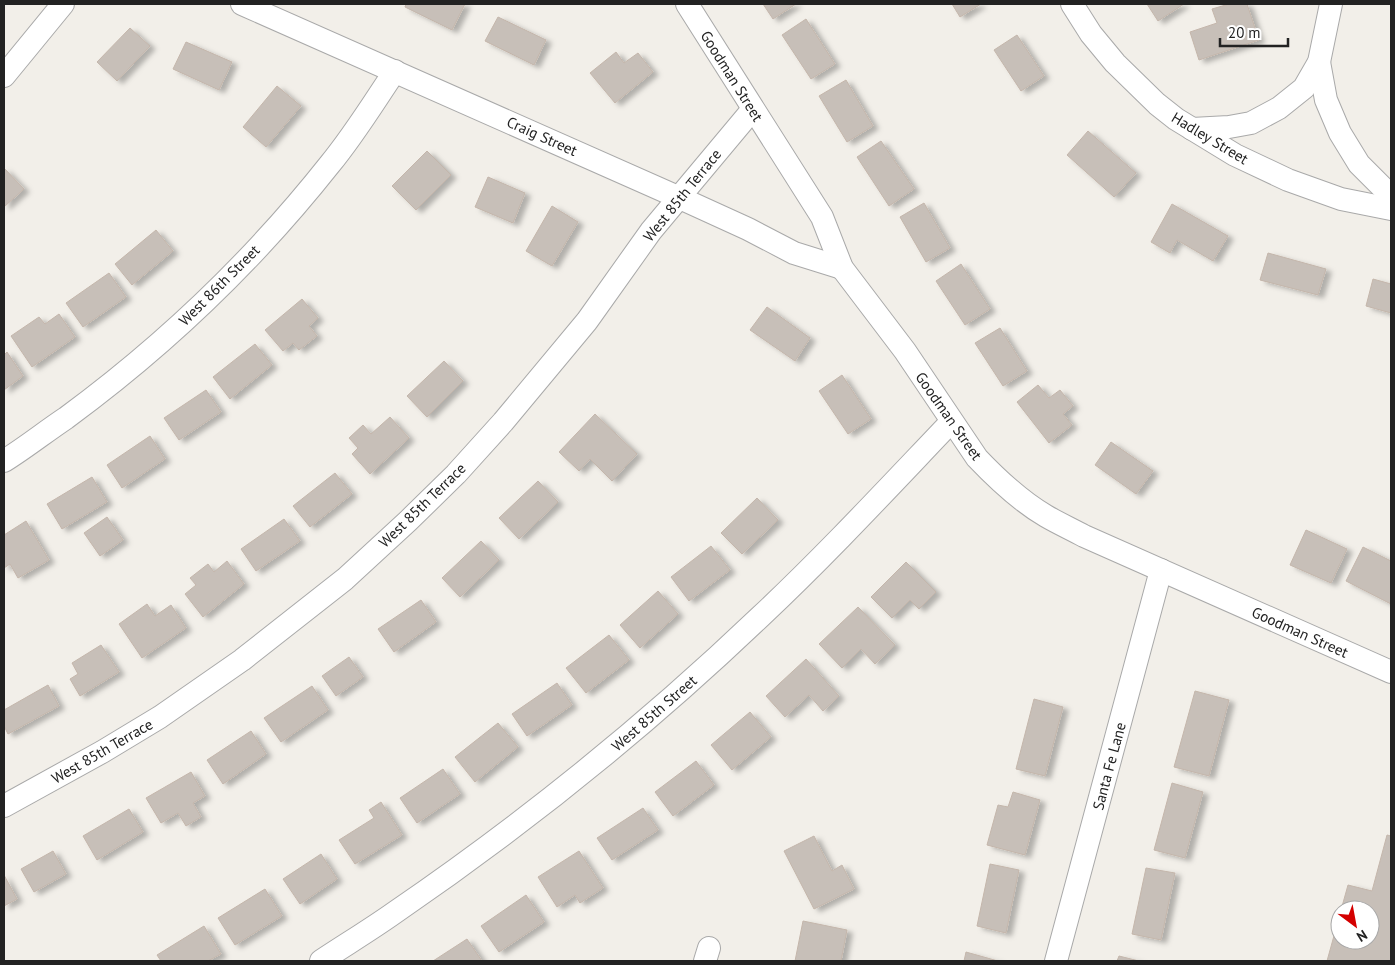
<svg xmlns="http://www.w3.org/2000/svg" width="1395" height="965" viewBox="0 0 1395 965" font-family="'PT Sans',sans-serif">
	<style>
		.building { fill: #c7bfb8; stroke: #c4b6ab; filter: url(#shadow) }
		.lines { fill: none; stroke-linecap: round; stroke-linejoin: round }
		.street-casing { stroke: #a9a9a9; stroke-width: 24 }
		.street { stroke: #fff; stroke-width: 22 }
		.labels { text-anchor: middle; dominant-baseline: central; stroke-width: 4.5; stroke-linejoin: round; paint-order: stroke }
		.street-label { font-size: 15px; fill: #222; stroke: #fff }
	</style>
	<defs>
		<filter id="shadow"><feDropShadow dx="5.5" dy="3" stdDeviation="2.5" flood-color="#0004"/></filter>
	</defs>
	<rect width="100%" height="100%" fill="#f2efe9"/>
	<g class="building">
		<path d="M 406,4 L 465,4 L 452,30 L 405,7 Z"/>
		<path d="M 763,4 L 796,4 L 773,19 Z"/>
		<path d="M 952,4 L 981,4 L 960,17 Z"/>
		<path d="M 1147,4 L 1184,4 L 1158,21 Z"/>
		<path d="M 1229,4 L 1247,4 L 1259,40 L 1199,60 L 1190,32 L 1217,23 L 1212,9 Z"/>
		<path d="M 498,17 L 546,40 L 534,65 L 485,41 Z"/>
		<path d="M 806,19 L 835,64 L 811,79 L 782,35 Z"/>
		<path d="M 130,28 L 150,46 L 117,81 L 97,62 Z"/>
		<path d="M 1017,35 L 1044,76 L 1021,91 L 994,50 Z"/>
		<path d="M 186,42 L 232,62 L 219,90 L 173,69 Z"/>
		<path d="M 616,52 L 624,63 L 638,53 L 653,72 L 615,103 L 590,73 Z"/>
		<path d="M 846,80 L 873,126 L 847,142 L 819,96 Z"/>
		<path d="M 277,86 L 301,106 L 266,147 L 243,127 Z"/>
		<path d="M 1088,131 L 1136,173 L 1114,197 L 1067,155 Z"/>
		<path d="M 881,141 L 914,189 L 889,206 L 857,157 Z"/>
		<path d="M 427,151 L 451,175 L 416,210 L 392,186 Z"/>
		<path d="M 4,168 L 24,189 L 4,207 Z"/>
		<path d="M 488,177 L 525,193 L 513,223 L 475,207 Z"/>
		<path d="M 924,203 L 950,248 L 926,262 L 900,217 Z"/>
		<path d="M 1172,204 L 1228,236 L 1213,261 L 1177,240 L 1170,253 L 1151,242 Z"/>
		<path d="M 552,206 L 578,222 L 552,266 L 526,251 Z"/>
		<path d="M 156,230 L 173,251 L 132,285 L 115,264 Z"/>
		<path d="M 1268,253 L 1326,269 L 1318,295 L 1260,280 Z"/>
		<path d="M 961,264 L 990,309 L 965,325 L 936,281 Z"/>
		<path d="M 109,273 L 126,297 L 83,327 L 66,303 Z"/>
		<path d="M 1373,279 L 1391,284 L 1391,313 L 1366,306 Z"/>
		<path d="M 302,299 L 318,318 L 309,326 L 317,336 L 299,350 L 293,343 L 283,351 L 265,330 Z"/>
		<path d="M 767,307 L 810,338 L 795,361 L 750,330 Z"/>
		<path d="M 59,314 L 75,337 L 32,367 L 11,336 L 39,317 L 45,324 Z"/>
		<path d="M 1000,328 L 1027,371 L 1003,386 L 975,343 Z"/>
		<path d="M 255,344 L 272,365 L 230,399 L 213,377 Z"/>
		<path d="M 7,352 L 23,376 L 4,390 L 4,355 Z"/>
		<path d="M 444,361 L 463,381 L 427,417 L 407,396 Z"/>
		<path d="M 842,375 L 871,419 L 848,434 L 819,391 Z"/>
		<path d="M 1038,385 L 1049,398 L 1060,390 L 1073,406 L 1063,414 L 1072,425 L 1049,443 L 1017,402 Z"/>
		<path d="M 206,390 L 221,412 L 179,440 L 164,418 Z"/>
		<path d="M 595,414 L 637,454 L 612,481 L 590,459 L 579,471 L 559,452 Z"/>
		<path d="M 390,417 L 409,438 L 370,474 L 352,454 L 358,448 L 349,438 L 363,425 L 371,434 Z"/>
		<path d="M 150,436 L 165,459 L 122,488 L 107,465 Z"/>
		<path d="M 1111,442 L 1153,471 L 1136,494 L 1095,465 Z"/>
		<path d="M 335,473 L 352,494 L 310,527 L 293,506 Z"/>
		<path d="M 92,477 L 107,502 L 62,529 L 47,504 Z"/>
		<path d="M 538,481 L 558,502 L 519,539 L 499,518 Z"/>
		<path d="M 757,498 L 778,520 L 742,554 L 721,533 Z"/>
		<path d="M 107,517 L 123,540 L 100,556 L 84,533 Z"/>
		<path d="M 284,519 L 300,541 L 256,571 L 241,549 Z"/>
		<path d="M 26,521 L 49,560 L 18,578 L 10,564 L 4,568 L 4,535 Z"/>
		<path d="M 1306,530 L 1347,549 L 1331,583 L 1290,565 Z"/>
		<path d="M 481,541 L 499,560 L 460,597 L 442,578 Z"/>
		<path d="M 711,546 L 730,570 L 689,601 L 671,577 Z"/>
		<path d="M 1363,547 L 1391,561 L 1391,604 L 1346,581 Z"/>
		<path d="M 227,561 L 244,584 L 203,617 L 185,594 L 196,585 L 190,578 L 208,564 L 214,572 Z"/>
		<path d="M 906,562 L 936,592 L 919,609 L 910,600 L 892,618 L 871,597 Z"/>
		<path d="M 658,591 L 678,614 L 640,648 L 620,625 Z"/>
		<path d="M 421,600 L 436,622 L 394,652 L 378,629 Z"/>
		<path d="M 147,604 L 155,616 L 171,605 L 186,628 L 142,658 L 119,624 Z"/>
		<path d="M 858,607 L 895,645 L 875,664 L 861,649 L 842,668 L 819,644 Z"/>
		<path d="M 609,635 L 629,660 L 586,693 L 566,668 Z"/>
		<path d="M 101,645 L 119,672 L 80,696 L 70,679 L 78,674 L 72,663 Z"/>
		<path d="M 349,657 L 363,677 L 336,696 L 322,676 Z"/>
		<path d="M 806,659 L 839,696 L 823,711 L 809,695 L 785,717 L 766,696 Z"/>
		<path d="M 557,683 L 572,705 L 527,736 L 512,714 Z"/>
		<path d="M 48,685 L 59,706 L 8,734 L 4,726 L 4,710 Z"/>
		<path d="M 312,686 L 328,710 L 281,742 L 264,718 Z"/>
		<path d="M 1195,691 L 1229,700 L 1209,776 L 1174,767 Z"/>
		<path d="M 1034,699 L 1063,707 L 1045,776 L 1016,769 Z"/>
		<path d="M 750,712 L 771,737 L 732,770 L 711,745 Z"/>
		<path d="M 498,723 L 518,747 L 475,782 L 455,757 Z"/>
		<path d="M 251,731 L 266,754 L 223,784 L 207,760 Z"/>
		<path d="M 696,761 L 714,785 L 673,816 L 655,792 Z"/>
		<path d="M 443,769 L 460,794 L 417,823 L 400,798 Z"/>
		<path d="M 191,772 L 205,796 L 193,803 L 201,817 L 186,826 L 178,813 L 161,823 L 146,798 Z"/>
		<path d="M 1172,783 L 1203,792 L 1185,858 L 1154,850 Z"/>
		<path d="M 1013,792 L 1040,800 L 1025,855 L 987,845 L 998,805 L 1008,807 Z"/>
		<path d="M 381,802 L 402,835 L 355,864 L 339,840 L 374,818 L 369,810 Z"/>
		<path d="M 643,808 L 658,830 L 612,860 L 597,838 Z"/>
		<path d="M 129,809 L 143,832 L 97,860 L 83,836 Z"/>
		<path d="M 1387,835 L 1391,836 L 1391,961 L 1327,961 L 1340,914 L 1340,940 L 1370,940 L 1370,910 L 1341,910 L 1348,885 L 1372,891 Z"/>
		<path d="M 814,836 L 832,871 L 842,865 L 854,889 L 814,909 L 784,851 Z"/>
		<path d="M 53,851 L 66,874 L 34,892 L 21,869 Z"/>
		<path d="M 579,851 L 603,888 L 580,903 L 575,895 L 557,907 L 538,877 Z"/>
		<path d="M 321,854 L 337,879 L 300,904 L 283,879 Z"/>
		<path d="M 990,864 L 1019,870 L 1006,933 L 977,926 Z"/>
		<path d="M 1146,868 L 1175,873 L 1161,940 L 1132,934 Z"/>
		<path d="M 4,875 L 17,899 L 4,906 Z"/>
		<path d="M 265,889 L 282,916 L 235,945 L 218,918 Z"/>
		<path d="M 526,895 L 544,922 L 499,952 L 481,926 Z"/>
		<path d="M 803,921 L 847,930 L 841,961 L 795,961 Z"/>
		<path d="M 204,926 L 221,954 L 208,961 L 161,961 L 157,955 Z"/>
		<path d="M 467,939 L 482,961 L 433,961 Z"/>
		<path d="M 966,952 L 998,961 L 964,961 Z"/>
		<path d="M 1119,956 L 1139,961 L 1117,961 Z"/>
	</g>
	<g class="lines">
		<g class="street-casing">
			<g id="street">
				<path d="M 242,4 L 680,198 L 748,229 L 794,253 L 842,268"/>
				<path d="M 687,4 L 822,217 L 842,268 L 905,351 L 977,458 C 997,479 1020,501 1046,516 C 1058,523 1071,529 1084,536 L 1391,672"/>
				<path d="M 1072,4 L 1091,34 L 1115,63 L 1157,104 L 1176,119 L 1235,155 L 1288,180 L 1341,199 L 1391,209"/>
				<path d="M 1319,62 L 1326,100 L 1340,133 L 1359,164 L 1391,196"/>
				<path d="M 4,76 L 63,4"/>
				<path d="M 1192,129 L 1229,127 L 1251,123 L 1279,108 L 1304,88 L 1319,62 L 1331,4"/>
				<path d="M 4,461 C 25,448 45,432 66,418 C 164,346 254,260 330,164 C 354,135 374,102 395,71"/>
				<path d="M 4,806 L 102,752 L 160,717 L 242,660 L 345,579 L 408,521 L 456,474 L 503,422 L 587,321 L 651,231 L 753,109"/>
				<path d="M 321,961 C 345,945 370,930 394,913 C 524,824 647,725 761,616 C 827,554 889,487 951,422"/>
				<path d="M 705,961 L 709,948"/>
				<path d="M 1056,961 L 1161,570"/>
			</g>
		</g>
		<use href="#street" class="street"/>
	</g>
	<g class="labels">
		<g class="street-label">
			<text transform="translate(732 76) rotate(58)">Goodman Street</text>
			<text transform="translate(542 136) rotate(24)">Craig Street</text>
			<text transform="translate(1210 138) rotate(31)">Hadley Street</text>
			<text transform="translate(682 195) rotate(-51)">West 85th Terrace</text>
			<text transform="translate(219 285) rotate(-45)">West 86th Street</text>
			<text transform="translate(949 416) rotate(55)">Goodman Street</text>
			<text transform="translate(422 505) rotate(-44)">West 85th Terrace</text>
			<text transform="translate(1300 632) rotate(24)">Goodman Street</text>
			<text transform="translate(654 713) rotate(-41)">West 85th Street</text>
			<text transform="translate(102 751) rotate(-30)">West 85th Terrace</text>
			<text transform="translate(1109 766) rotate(-75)">Santa Fe Lane</text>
		</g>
	</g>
	<rect width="1395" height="965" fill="none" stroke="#222222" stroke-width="10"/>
	<g transform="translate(1355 925) rotate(148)"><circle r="24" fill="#ffffff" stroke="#a7a7a7"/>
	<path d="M0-4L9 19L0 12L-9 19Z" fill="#d40000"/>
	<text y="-8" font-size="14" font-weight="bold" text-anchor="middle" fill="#222222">N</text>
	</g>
	<path d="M1220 38v8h68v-8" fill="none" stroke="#222222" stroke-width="2.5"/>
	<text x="1228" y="38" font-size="15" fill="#222222" stroke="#ffffff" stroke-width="4" paint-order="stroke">20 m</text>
</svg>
